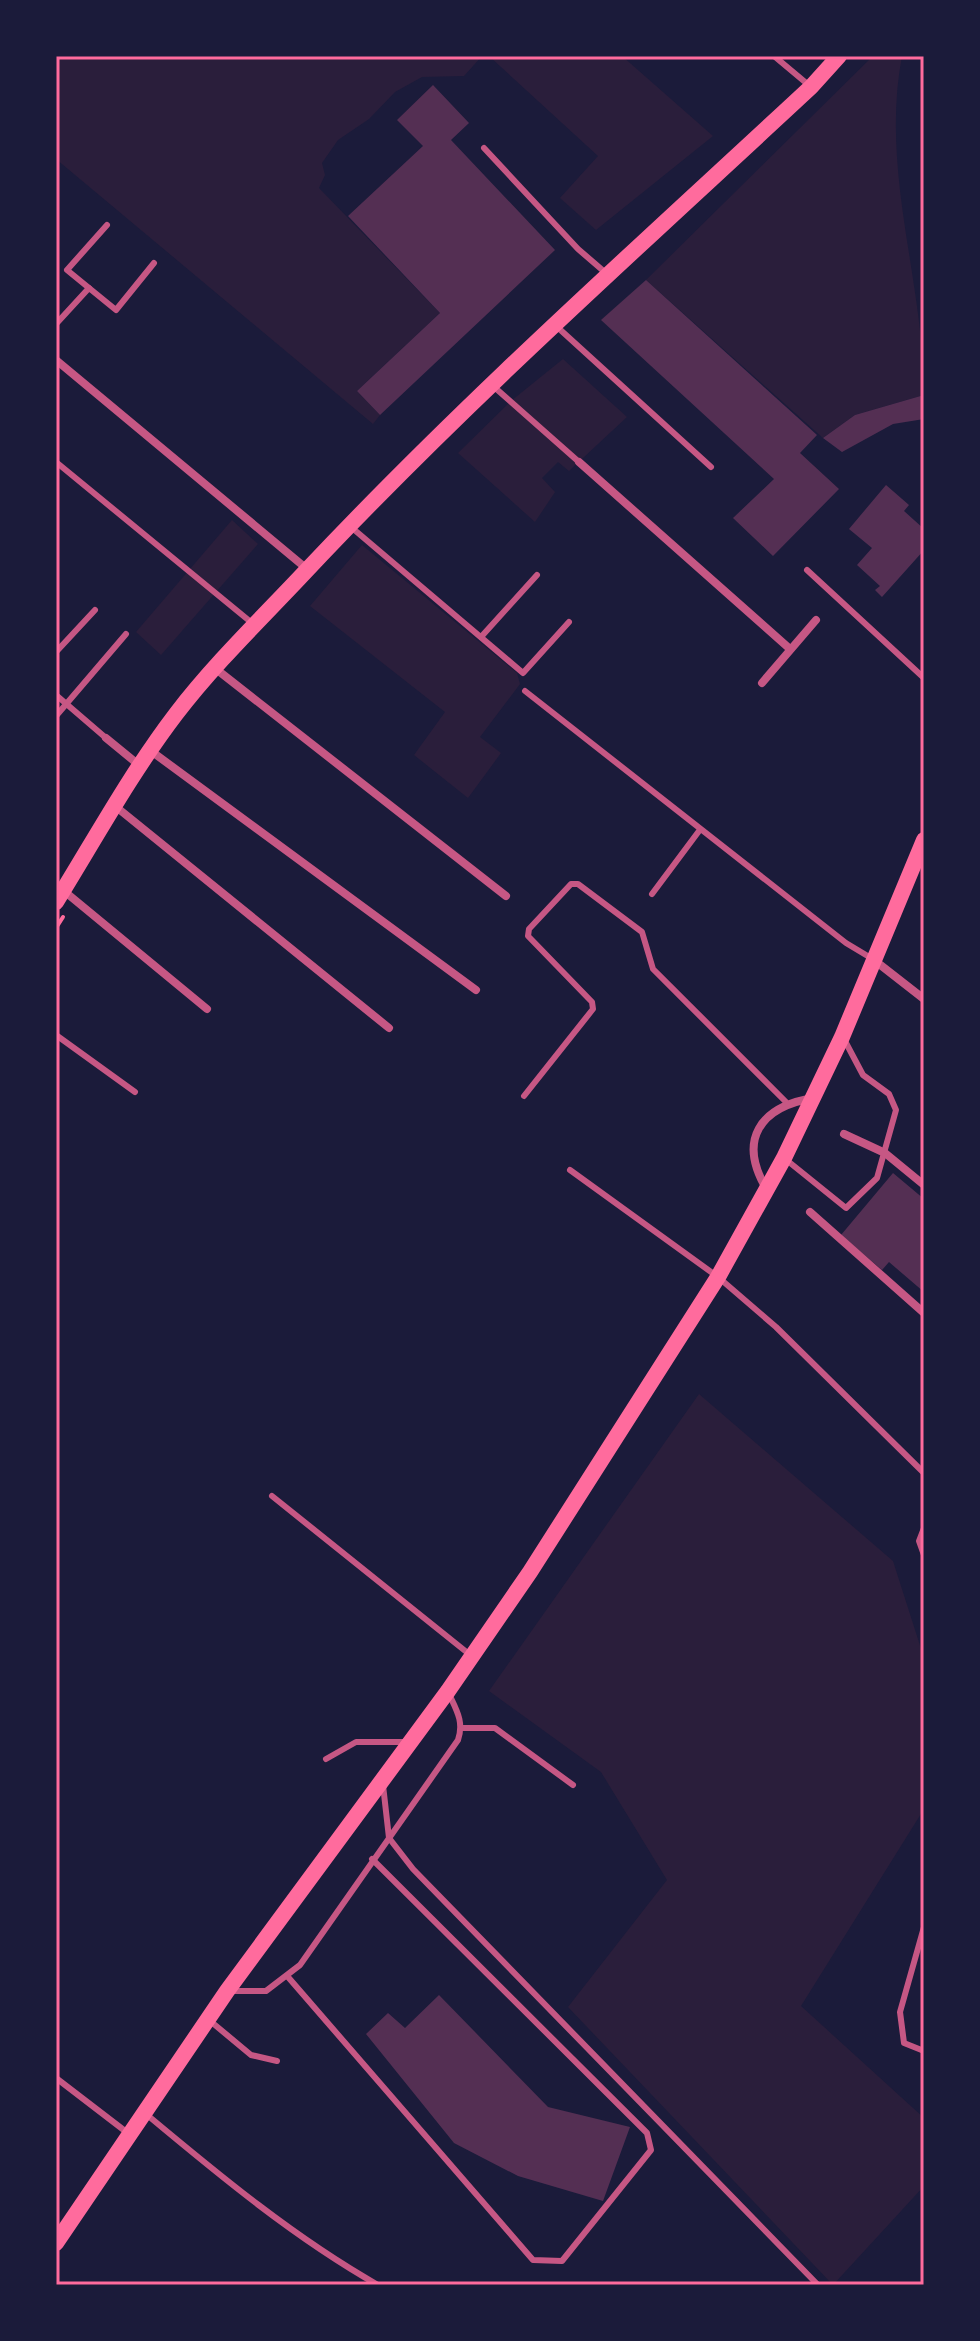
<svg xmlns="http://www.w3.org/2000/svg" width="980" height="2341" viewBox="0 0 980 2341" font-family="'Titillium Web',sans-serif">
	<style>
		.green { fill: #2a1e3b }
		.building { fill: #542f53 }
		.lines { fill: none; stroke-linecap: round; stroke-linejoin: round }
		.path { stroke: #ff6b9d; stroke-width: 4 }
		.service { stroke: #c65784; stroke-width: 6 }
		.minor { stroke: #c65784; stroke-width: 8 }
		.secondary { stroke: #ff6b9d; stroke-width: 16 }
		.neatline { fill: none; stroke: #ff6b9d; stroke-width: 3 }
	</style>
	<rect width="100%" height="100%" fill="#1b1b3a"/>
	<g class="green">
		<path d="M 56,56 L 482,56 L 464,76 L 422,77 L 395,92 L 369,119 L 338,140 L 322,163 L 325,175 L 319,188 L 440,313 L 357,391 L 380,415 L 373,424 L 56,159 Z"/>
		<path d="M 489,56 L 622,56 L 713,136 L 596,230 L 560,198 L 598,156 Z"/>
		<path d="M 873,56 L 902,56 C 880,171 924,280 924,395 L 855,415 L 823,438 L 646,280 Z"/>
		<path d="M 563,359 L 627,417 L 569,471 L 558,462 L 542,478 L 555,492 L 535,522 L 458,453 L 511,401 Z"/>
		<path d="M 232,520 L 258,544 L 161,655 L 136,632 Z"/>
		<path d="M 362,545 L 517,673 L 520,684 L 480,737 L 501,753 L 468,798 L 414,755 L 445,712 L 310,606 Z"/>
		<path d="M 699,1394 L 893,1561 L 924,1658 L 924,1809 L 801,2006 L 924,2118 L 924,2186 L 833,2285 L 568,2007 L 667,1880 L 601,1772 L 489,1691 Z"/>
	</g>
	<g class="building">
		<path d="M 433,85 L 469,123 L 451,140 L 555,250 L 380,415 L 357,391 L 440,313 L 348,216 L 423,146 L 397,120 Z"/>
		<path d="M 646,280 L 817,435 L 800,453 L 839,489 L 773,556 L 733,518 L 774,479 L 601,320 Z"/>
		<path d="M 924,395 L 924,419 L 893,424 L 842,452 L 823,438 L 855,415 Z"/>
		<path d="M 886,485 L 909,505 L 904,511 L 924,529 L 924,550 L 882,597 L 875,590 L 880,586 L 857,565 L 872,548 L 849,529 Z"/>
		<path d="M 893,1173 L 924,1199 L 924,1292 L 889,1262 L 882,1270 L 841,1235 Z"/>
		<path d="M 439,1995 L 548,2107 L 630,2127 L 603,2201 L 518,2176 L 454,2143 L 366,2034 L 388,2013 L 405,2028 Z"/>
	</g>
	<g class="lines">
		<path class="path" d="M 56,928 L 63,917"/>
		<g class="service">
			<path d="M 774,56 L 811,87"/>
			<path d="M 484,148 L 578,249 L 607,274"/>
			<path d="M 89,288 L 67,270 L 107,225"/>
			<path d="M 56,324 L 89,288 L 116,310 L 154,263"/>
			<path d="M 555,325 L 711,467"/>
			<path d="M 493,386 L 579,462"/>
			<path d="M 56,462 L 252,623"/>
			<path d="M 351,527 L 523,673 L 569,622"/>
			<path d="M 807,570 L 924,678"/>
			<path d="M 481,637 L 537,575"/>
			<path d="M 56,652 L 95,610"/>
			<path d="M 525,691 L 846,943 L 871,958"/>
			<path d="M 56,695 L 106,738"/>
			<path d="M 56,716 L 126,634"/>
			<path d="M 652,894 L 699,831"/>
			<path d="M 56,1035 L 135,1092"/>
			<path d="M 524,1096 L 593,1009 L 592,1002 L 528,936 L 529,929 L 571,884 L 578,884 L 642,932 L 653,969 L 786,1102"/>
			<path d="M 784,1158 L 846,1208 L 877,1178 L 896,1110 L 889,1094 L 863,1075 L 845,1041"/>
			<path d="M 570,1170 L 718,1277 L 776,1327 L 924,1473"/>
			<path d="M 272,1496 L 469,1654"/>
			<path d="M 924,1528 L 919,1541 L 924,1555"/>
			<path d="M 462,1728 L 495,1728 L 573,1785"/>
			<path d="M 326,1759 L 356,1742 L 406,1742"/>
			<path d="M 383,1785 L 389,1838 L 413,1869 L 818,2285"/>
			<path d="M 924,1927 L 900,2012 L 904,2043 L 924,2051"/>
			<path d="M 288,1977 L 533,2260 L 562,2261 L 651,2150 L 647,2133 L 372,1859"/>
			<path d="M 233,1991 L 266,1991 L 300,1965 L 458,1740 C 464,1722 457,1711 449,1694"/>
			<path d="M 209,2020 L 251,2055 L 277,2061"/>
			<path d="M 56,2078 L 129,2134"/>
			<path d="M 146,2114 C 219,2175 295,2238 378,2285"/>
		</g>
		<g class="minor">
			<path d="M 56,360 L 307,569"/>
			<path d="M 579,462 L 790,649"/>
			<path d="M 216,669 L 506,896"/>
			<path d="M 762,683 L 816,620"/>
			<path d="M 106,738 L 139,765"/>
			<path d="M 151,751 L 476,990"/>
			<path d="M 115,806 L 389,1028"/>
			<path d="M 64,891 L 207,1009"/>
			<path d="M 874,960 L 924,999"/>
			<path d="M 844,1134 L 885,1153 L 924,1185"/>
			<path d="M 767,1190 C 737,1140 760,1107 813,1098"/>
			<path d="M 810,1212 L 924,1313"/>
		</g>
		<g class="secondary">
			<path d="M 56,902 C 95,839 131,773 176,714 C 215,663 262,618 306,571 C 466,401 640,246 811,87 L 839,56"/>
			<path d="M 56,2243 L 227,1991 L 448,1691 L 530,1572 L 718,1277 L 784,1158 L 842,1037 L 924,840"/>
		</g>
	</g>
	<rect width="980" height="2341" fill="none" stroke="#1b1b3a" stroke-width="116"/>
	<rect x="58" y="58" width="864" height="2225" class="neatline"/>
</svg>
